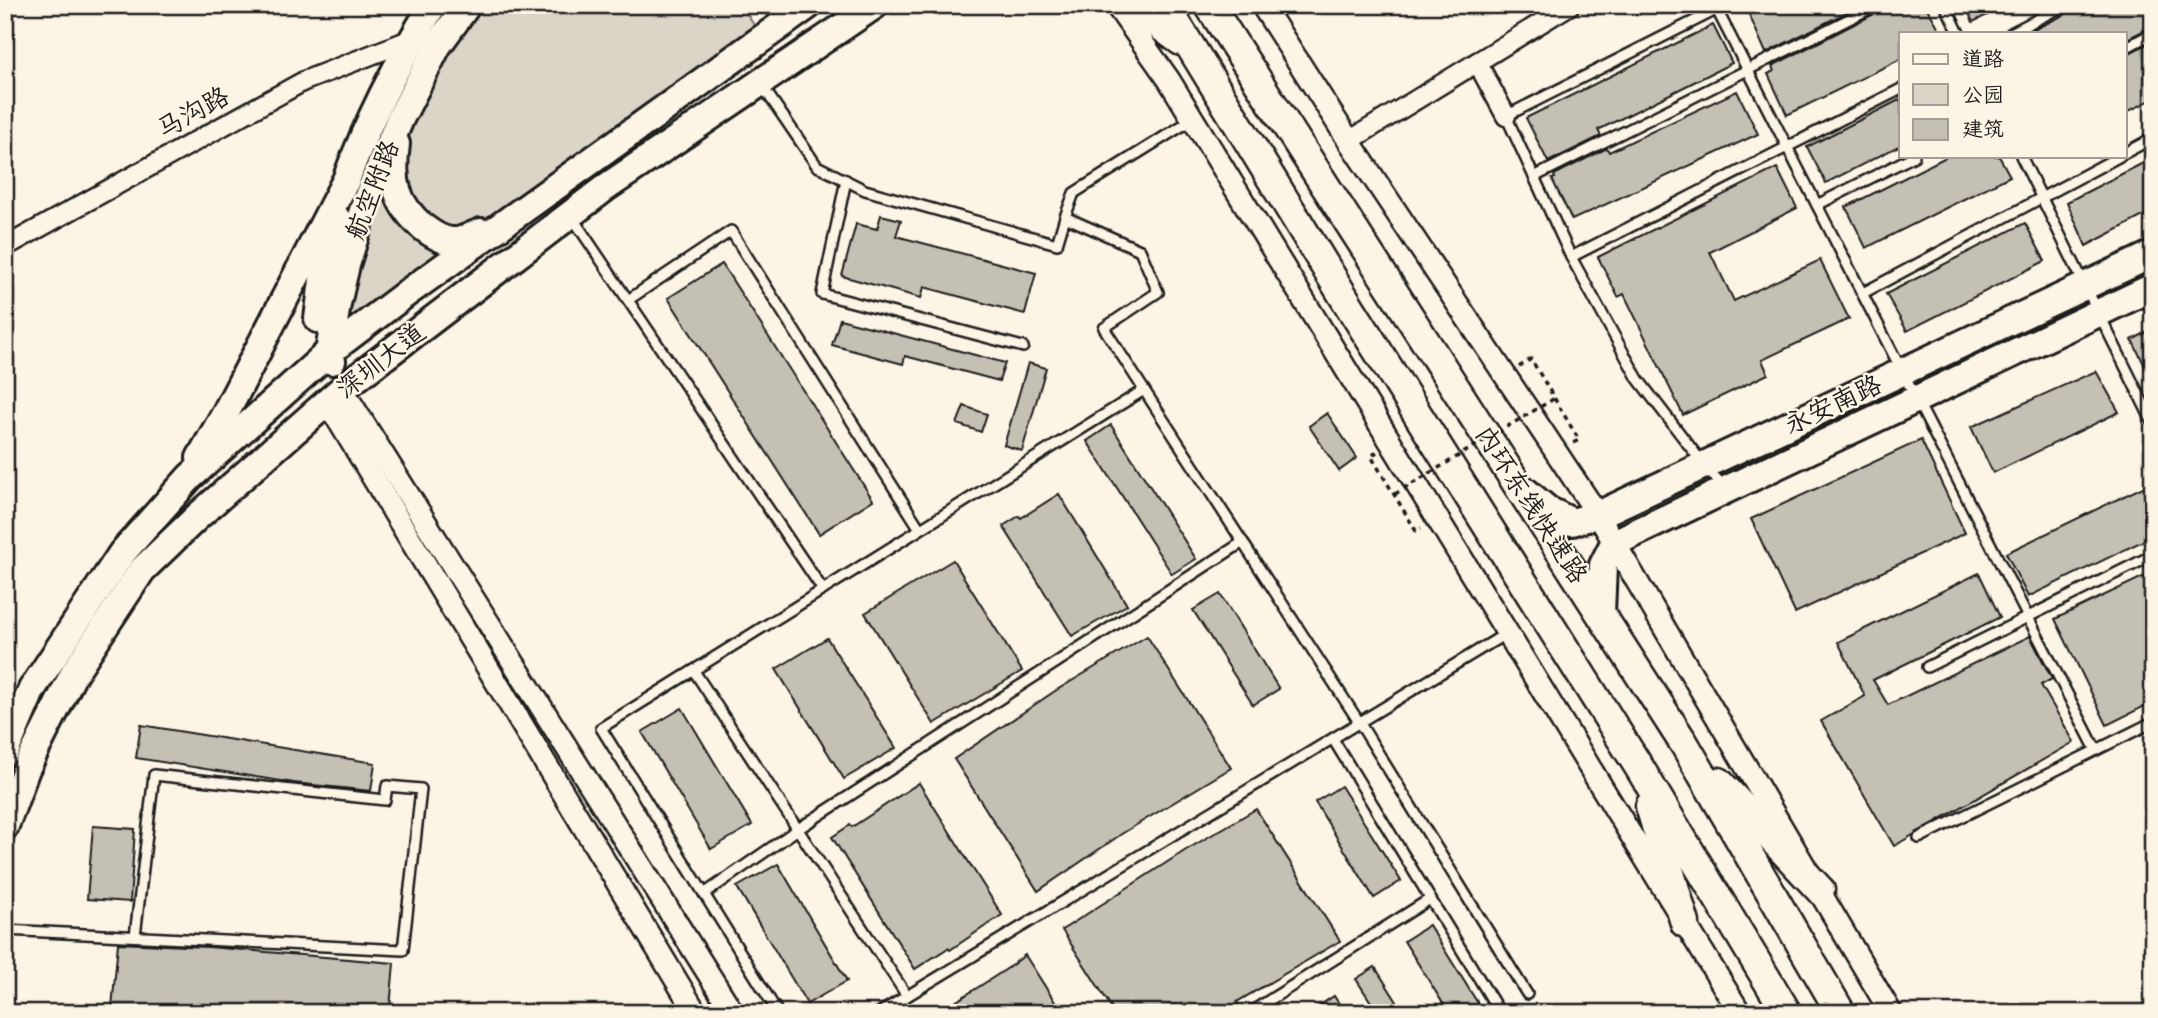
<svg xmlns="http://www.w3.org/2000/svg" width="2158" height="1018" viewBox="0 0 2158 1018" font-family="'Comic Neue','LXGW WenKai TC',sans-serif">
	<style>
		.green { fill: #dbd5c8; stroke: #7c7872; stroke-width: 2 }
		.building { fill: #c4c0b3; stroke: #1c1c1c; stroke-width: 2 }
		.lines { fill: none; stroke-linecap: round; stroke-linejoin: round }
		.service-casing { stroke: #1c1c1c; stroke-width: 14 }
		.minor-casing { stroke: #1c1c1c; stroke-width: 23 }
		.tertiary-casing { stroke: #1c1c1c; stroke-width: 26 }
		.primary-casing { stroke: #1c1c1c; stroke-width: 32 }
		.trunk-casing { stroke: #1c1c1c; stroke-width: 33 }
		.path { stroke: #1c1c1c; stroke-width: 3.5; stroke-dasharray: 5 5; stroke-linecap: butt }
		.service { stroke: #fcf5e5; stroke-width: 9 }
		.minor { stroke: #fcf5e5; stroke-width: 18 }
		.tertiary { stroke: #fcf5e5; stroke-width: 21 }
		.primary { stroke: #fcf5e5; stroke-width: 26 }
		.trunk { stroke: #fcf5e5; stroke-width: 28 }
		.path-bridge { stroke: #1c1c1c; stroke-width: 3.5; stroke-dasharray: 5 5; stroke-linecap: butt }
		.labels { text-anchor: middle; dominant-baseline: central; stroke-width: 5; stroke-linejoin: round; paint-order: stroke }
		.street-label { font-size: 26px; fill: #1c1c1c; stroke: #fcf5e5 }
	</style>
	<rect width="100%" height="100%" fill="#fcf5e5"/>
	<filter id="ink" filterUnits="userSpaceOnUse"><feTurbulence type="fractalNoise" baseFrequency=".0143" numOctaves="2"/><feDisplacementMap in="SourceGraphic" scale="14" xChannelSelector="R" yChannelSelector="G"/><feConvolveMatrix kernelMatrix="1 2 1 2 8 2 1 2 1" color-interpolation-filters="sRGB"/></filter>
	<g filter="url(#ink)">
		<path class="green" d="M 467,5 L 749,5 L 744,9 L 762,38 L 329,352 L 346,265 Z"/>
		<g class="building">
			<path d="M 1756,5 L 1861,5 L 1766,53 L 1747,10 Z"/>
			<path d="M 1884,5 L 1925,5 L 1942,33 L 1901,33 L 1901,59 L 1787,115 L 1768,74 L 1774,71 L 1772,66 L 1880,11 Z"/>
			<path d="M 1965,5 L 2008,5 L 1973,22 Z"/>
			<path d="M 2084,5 L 2153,5 L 2153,26 L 2125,40 L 2125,33 L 2027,33 Z"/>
			<path d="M 1713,25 L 1732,63 L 1598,130 L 1601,136 L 1548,162 L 1526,118 Z"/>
			<path d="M 2153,41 L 2153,99 L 2125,113 L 2125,55 Z"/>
			<path d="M 1737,91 L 1758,134 L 1572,220 L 1552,179 L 1555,178 L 1554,175 L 1607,148 L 1609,152 Z"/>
			<path d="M 1901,99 L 1901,145 L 1826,183 L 1807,147 Z"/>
			<path d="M 1948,156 L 1999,156 L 2010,176 L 1866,248 L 1846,207 Z"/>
			<path d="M 2153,158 L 2153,211 L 2086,246 L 2067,202 Z"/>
			<path d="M 1777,168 L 1797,208 L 1710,252 L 1734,301 L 1820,260 L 1849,319 L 1762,360 L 1768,374 L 1683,415 L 1624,294 L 1618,297 L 1598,257 Z"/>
			<path d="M 881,215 L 901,220 L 896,236 L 1036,273 L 1025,314 L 924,287 L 921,298 L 842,276 L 856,224 L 877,229 Z"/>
			<path d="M 2025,223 L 2045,261 L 1907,331 L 1886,294 Z"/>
			<path d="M 722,264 L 873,500 L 819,534 L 668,298 Z"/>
			<path d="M 840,319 L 1005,363 L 999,381 L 905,356 L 903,364 L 832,345 Z"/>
			<path d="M 2153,329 L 2153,382 L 2132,340 Z"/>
			<path d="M 1028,363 L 1046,368 L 1022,451 L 1004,445 Z"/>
			<path d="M 2096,371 L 2119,412 L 1993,473 L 1971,427 Z"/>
			<path d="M 964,406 L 987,414 L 981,432 L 957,424 Z"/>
			<path d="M 1327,413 L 1357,458 L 1339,471 L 1309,426 Z"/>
			<path d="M 1111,425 L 1196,559 L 1172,574 L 1087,441 Z"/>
			<path d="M 1921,440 L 1965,533 L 1795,613 L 1751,519 Z"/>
			<path d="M 2147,485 L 2153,496 L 2153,536 L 2028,597 L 2006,553 Z"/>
			<path d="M 1059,494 L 1127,605 L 1072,636 L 1003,526 L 1019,516 L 1021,518 Z"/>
			<path d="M 953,560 L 1022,671 L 934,724 L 865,613 Z"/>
			<path d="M 2153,572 L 2153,702 L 2107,725 L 2055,619 Z"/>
			<path d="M 1979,573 L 2000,617 L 1873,680 L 1888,705 L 2030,636 L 2052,679 L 2041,685 L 2074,742 L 1894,846 L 1821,721 L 1865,696 L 1838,642 Z"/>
			<path d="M 1220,594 L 1279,689 L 1253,705 L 1193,610 Z"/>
			<path d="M 1147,636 L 1231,768 L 1123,833 L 1038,891 L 954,759 L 1055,691 Z"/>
			<path d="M 827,638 L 896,748 L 844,779 L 776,669 Z"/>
			<path d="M 682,708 L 752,825 L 711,849 L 642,732 Z"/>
			<path d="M 141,725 L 375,763 L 371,791 L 294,783 L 136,758 Z"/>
			<path d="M 919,783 L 1002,915 L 950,950 L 948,948 L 915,969 L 832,837 L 850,825 L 852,827 Z"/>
			<path d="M 1341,786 L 1401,881 L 1374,898 L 1315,802 Z"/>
			<path d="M 1256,809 L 1340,941 L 1237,1002 L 1238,1004 L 1223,1013 L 1115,1013 L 1062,930 L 1186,850 Z"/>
			<path d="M 93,826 L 135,829 L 130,902 L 87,899 Z"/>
			<path d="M 778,864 L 847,981 L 807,1004 L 737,887 Z"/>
			<path d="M 1429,925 L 1484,1013 L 1449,1013 L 1404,941 Z"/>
			<path d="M 118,943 L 209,947 L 394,963 L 390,1008 L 353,1005 L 352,1013 L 149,1013 L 112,1008 Z"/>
			<path d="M 1025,955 L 1062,1013 L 938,1013 L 1008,968 Z"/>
			<path d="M 1375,967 L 1404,1013 L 1378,1013 L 1356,979 Z"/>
			<path d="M 1334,996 L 1345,1013 L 1308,1013 Z"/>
		</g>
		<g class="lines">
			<g class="service-casing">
				<g id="service">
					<path d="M 1945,5 L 1959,33"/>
					<path d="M 1717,10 L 2096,750"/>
					<path d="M 2011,33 L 2065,5"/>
					<path d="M 2125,48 L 2153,33"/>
					<path d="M 761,84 L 817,166 L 865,190 L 1057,244 L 1065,217 L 1140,250 L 1158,292 L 1104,328 L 1359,722 L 1527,994"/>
					<path d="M 2125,153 L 2153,138"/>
					<path d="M 2021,156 L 2153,423"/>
					<path d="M 1534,177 L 1877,5"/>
					<path d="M 846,180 L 822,294 L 1023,347"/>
					<path d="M 1817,205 L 1914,156"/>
					<path d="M 572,217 L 823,590"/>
					<path d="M 1065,217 L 1074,193 L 1193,119"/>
					<path d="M 1571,257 L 1901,89"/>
					<path d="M 1863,293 L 2120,156"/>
					<path d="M 628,300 L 731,231 L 920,529"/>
					<path d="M 1725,488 L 1704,465 L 1638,379 L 1571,257 L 1506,116 L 1726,5"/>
					<path d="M 1927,667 L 2153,555"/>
					<path d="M 694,671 L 907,996"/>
					<path d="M 1333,739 L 1500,1013"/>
					<path d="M 1919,838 L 2153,722"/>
					<path d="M 704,894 L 798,829 L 1243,542"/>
					<path d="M 5,930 L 403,950 L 421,789 L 387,786 L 385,800 L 154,775 L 135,936"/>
					<path d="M 778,1013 L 601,728 L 1144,390"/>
					<path d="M 879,1013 L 1507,633"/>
					<path d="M 1249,1013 L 1430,899"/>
				</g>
			</g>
			<g class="minor-casing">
				<g id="minor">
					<path d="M 1477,62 L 1506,116"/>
					<path d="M 1349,141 L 1570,5"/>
					<path d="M 5,247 L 304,81 L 412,39"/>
				</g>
			</g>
			<g class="tertiary-casing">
				<g id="tertiary">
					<path d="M 1116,5 L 1169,80 L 1740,1013"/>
					<path d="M 1262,5 L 1349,141 L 1598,515 L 1891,1013"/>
					<path d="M 342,389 L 733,1013"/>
					<path d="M 328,403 L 696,1013"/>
				</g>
			</g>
			<g class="primary-casing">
				<g id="primary">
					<path d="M 396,144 C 391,180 395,204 424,228 C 432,234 445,242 455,241 C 463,241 473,235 481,232"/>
					<path d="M 318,319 L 323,280 L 337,219"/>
					<path d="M 332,361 L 329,352 L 337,304 L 346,265 L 366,201 L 400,119 L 438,45 L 467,5"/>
					<path d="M 200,458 L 225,414 L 346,180 C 368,120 399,60 433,5"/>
					<path d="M 1524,490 L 1548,510 L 1572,522 L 1598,515 L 2153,254"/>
					<path d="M 1601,613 L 1603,565 L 1614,543 L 2153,287"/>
					<path d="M 5,752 L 32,689 L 122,553 L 190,477 L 329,352 L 407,293 L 809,5"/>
					<path d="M 5,826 L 26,769 L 74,673 L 142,570 L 198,516 L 342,389 L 571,214 L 605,188 L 875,5"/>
				</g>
			</g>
			<g class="trunk-casing">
				<g id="trunk">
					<path d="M 1132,5 L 1181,41"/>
					<path d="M 1165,5 L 1347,302 L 1639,767 L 1787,1013"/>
					<path d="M 1209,5 L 1685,745 L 1841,1013"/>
					<path d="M 1719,782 L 1820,890"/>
					<path d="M 1650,806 L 1685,923"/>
				</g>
			</g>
			<g class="path">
				<path d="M 1519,367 L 1531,359 L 1579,440 L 1573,443"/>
				<path d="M 1377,452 L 1371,456 L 1416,531 L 1421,528"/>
			</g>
			<use href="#service" class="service"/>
			<use href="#minor" class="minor"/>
			<use href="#tertiary" class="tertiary"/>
			<use href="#primary" class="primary"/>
			<use href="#trunk" class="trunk"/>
			<path class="path-bridge" d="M 1395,494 L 1555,398"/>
		</g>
	</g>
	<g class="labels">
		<g class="street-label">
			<text transform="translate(193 113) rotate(-29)">马沟路</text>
			<text transform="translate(373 190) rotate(-69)">航空附路</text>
			<text transform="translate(381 361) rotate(-38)">深圳大道</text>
			<text transform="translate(1833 405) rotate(-25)">永安南路</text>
			<text transform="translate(1531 505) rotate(57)">内环东线快速路</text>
		</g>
	</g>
	<rect width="2158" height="1018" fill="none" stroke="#fcf5e5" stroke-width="28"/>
	<rect x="14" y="14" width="2130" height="990" fill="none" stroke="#1c1c1c" stroke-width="2.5" filter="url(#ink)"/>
	<rect x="1899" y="32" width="228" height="126" fill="#fcf5e5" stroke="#a29e95" stroke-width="2"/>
	<rect x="1913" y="54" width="35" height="10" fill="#fcf5e5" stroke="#a29e95" stroke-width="2"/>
	<text x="1962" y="66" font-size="21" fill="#1c1c1c">道路</text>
	<rect x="1913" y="84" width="35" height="21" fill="#dbd5c8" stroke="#a29e95" stroke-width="2"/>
	<text x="1962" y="102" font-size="21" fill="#1c1c1c">公园</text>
	<rect x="1913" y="119" width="35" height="21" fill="#c4c0b3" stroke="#a29e95" stroke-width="2"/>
	<text x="1962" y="136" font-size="21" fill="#1c1c1c">建筑</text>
</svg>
